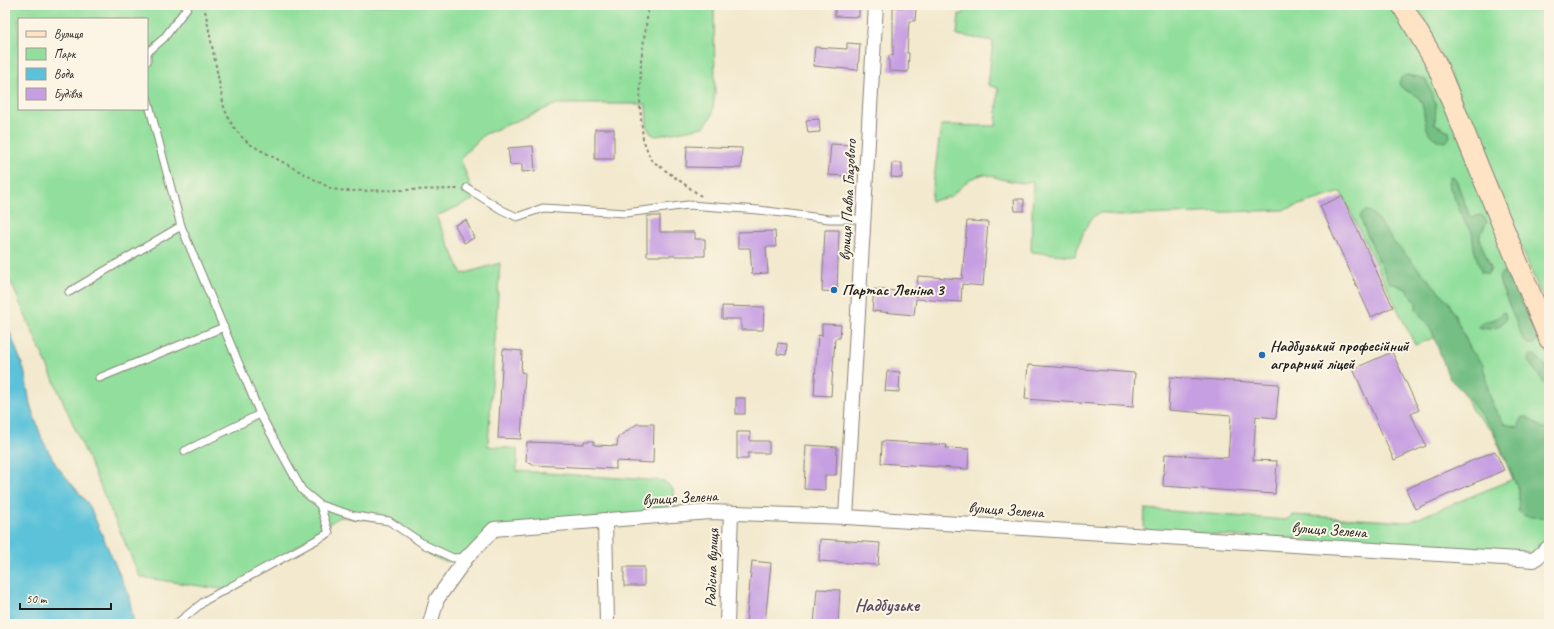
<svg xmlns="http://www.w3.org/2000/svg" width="1554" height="629" viewBox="0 0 1554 629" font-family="Caveat,sans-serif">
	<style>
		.green { fill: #92df9d; stroke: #577e5c; fill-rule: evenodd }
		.forest { fill: #75be84; stroke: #486d50 }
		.water { fill: #5cc2d9; stroke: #3c6f7a }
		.building { fill: #c69fe2 }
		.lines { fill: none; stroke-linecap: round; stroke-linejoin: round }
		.lane-casing { stroke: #878275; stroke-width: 9 }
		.street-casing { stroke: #878275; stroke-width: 16 }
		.secondary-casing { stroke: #878275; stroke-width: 22 }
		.path { stroke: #878275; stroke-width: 2; stroke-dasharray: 3 3; stroke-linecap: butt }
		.lane { stroke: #fff; stroke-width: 7 }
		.street { stroke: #fff; stroke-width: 14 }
		.secondary { stroke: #fee4c5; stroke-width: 20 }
		.poi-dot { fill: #1f6fb2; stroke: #fcf5e5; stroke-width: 1.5 }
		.labels { text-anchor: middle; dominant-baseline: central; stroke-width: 4; stroke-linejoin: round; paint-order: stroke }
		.street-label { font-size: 16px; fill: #1c1c1c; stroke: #fcf5e5 }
		.poi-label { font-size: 16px; font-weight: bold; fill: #1c1c1c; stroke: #fcf5e5; text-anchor: start }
		.quarter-label { font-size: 18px; font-weight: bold; fill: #584a61; stroke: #fcf5e5 }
	</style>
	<rect width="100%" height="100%" fill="#fcf5e5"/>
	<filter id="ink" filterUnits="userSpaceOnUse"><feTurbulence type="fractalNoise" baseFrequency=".025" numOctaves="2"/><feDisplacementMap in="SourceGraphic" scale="8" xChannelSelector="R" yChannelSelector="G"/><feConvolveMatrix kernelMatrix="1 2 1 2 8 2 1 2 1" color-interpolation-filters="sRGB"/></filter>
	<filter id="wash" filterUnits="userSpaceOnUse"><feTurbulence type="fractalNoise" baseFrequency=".012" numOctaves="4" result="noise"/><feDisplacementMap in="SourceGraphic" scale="16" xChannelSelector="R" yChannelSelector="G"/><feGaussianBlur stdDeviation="0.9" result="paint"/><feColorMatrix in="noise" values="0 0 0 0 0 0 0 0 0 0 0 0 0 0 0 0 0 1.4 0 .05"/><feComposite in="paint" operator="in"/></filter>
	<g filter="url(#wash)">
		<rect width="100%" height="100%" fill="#f2e9ce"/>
		<g class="green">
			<path d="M 5,5 L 714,5 L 715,93 L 712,115 L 704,127 L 656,136 L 651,134 L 647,127 L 646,104 L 557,104 L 485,134 L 464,154 L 461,160 L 475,199 L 436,216 L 462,274 L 500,263 L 488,446 L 517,449 L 517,471 L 664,481 L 673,489 L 676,509 L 512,532 C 507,534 500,536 495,538 C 485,543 461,560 452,561 C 427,564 413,532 393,525 C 376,519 356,518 339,517 L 233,591 L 140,577 L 5,269 ZM 19,19 L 147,19 L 147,109 L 19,109 Z"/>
			<path d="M 965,5 L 1396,5 L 1445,99 L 1549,350 L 1549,546 L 1537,554 L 1147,531 L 1144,527 L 1145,509 L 1286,520 L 1293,515 L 1409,522 L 1513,479 L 1493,432 L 1472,410 L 1438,336 L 1415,345 L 1341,192 L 1283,210 L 1116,216 C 1111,214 1105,212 1100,213 C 1087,215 1079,245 1075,256 L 1031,252 L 1033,181 L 1023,183 L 1005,180 L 984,174 L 970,179 L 950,197 L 931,201 L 941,125 L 996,126 L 998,88 L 988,85 L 993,41 L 957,35 L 959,14 L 964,14 Z"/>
			<path d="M 1416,5 L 1549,5 L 1549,314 L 1445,62 Z"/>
		</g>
		<g class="forest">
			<path d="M 1406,75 L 1419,77 L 1426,80 L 1436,105 L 1435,124 L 1449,131 L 1450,137 L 1445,142 C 1419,138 1428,113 1420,100 C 1415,92 1404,93 1399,84 L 1401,78 Z"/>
			<path d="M 1453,176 L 1457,182 L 1469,215 L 1472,217 L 1480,215 L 1485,218 L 1487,222 L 1480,235 L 1480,241 L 1491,268 L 1488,274 L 1481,272 L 1474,249 L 1472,232 L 1465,223 L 1448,183 L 1449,177 Z"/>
			<path d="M 1365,211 L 1369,211 L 1376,217 L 1393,241 L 1448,301 L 1471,350 L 1483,365 L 1488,389 L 1494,408 L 1505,424 L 1518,427 L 1523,417 L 1527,417 L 1543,428 L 1549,428 L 1549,519 L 1525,516 L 1518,511 L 1519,491 L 1492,428 L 1474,406 L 1469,398 L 1449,378 L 1432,331 L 1416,309 L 1416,303 L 1406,289 L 1389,282 L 1365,230 L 1360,216 Z"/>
			<path d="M 1502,272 L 1509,274 L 1537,337 L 1535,344 L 1529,344 L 1524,341 L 1500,283 L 1499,278 Z"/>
			<path d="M 1503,312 L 1505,313 L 1506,319 C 1500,329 1490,331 1479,327 C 1481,319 1486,322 1492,320 C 1497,319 1500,315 1503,312 Z"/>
			<path d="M 1530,355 L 1535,355 L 1549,369 L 1549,389 L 1529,362 Z"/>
		</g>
		<path class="water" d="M 5,320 L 24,369 L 30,404 L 42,439 L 56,465 L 89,505 L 129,596 L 134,624 L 5,624 Z"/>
		<g id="blocks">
			<g class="building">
				<path d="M 835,5 L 859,5 L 859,17 L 835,16 Z"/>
				<path d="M 893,7 L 916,8 L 915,21 L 909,21 L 907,53 L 909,53 L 908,72 L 889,71 L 889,55 L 893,56 Z"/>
				<path d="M 847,43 L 860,44 L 858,70 L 813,66 L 815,47 L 847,49 Z"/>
				<path d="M 819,119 L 820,132 L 808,133 L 806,120 Z"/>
				<rect x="595" y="129" width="19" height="30"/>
				<path d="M 831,144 L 850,145 L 848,176 L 828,175 Z"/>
				<path d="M 533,146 L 535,171 L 522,172 L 522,164 L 510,165 L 508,148 Z"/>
				<path d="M 687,146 L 742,148 L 741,168 L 686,167 Z"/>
				<path d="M 892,163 L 902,163 L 902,178 L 891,177 Z"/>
				<path d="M 1342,196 L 1393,307 L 1371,317 L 1320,206 Z"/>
				<path d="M 1014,199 L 1024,199 L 1024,211 L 1015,211 Z"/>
				<path d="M 647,216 L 660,216 L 660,232 L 695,232 L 695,239 L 705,239 L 705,256 L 647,256 Z"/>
				<path d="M 466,220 L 474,238 L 464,243 L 455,225 Z"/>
				<path d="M 967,221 L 988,222 L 983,286 L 962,284 L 961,302 L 916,299 L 914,315 L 872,311 L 874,289 L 916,293 L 916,297 L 918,276 L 962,279 Z"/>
				<path d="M 825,230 L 839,230 L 837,292 L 822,291 Z"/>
				<path d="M 775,231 L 776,247 L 766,247 L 768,273 L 752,274 L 750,248 L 738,248 L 738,232 Z"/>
				<path d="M 722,306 L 764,307 L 763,330 L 741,330 L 741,319 L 722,319 Z"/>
				<path d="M 822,324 L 841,325 L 840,338 L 835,338 L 831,396 L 814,395 L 818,335 L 822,336 Z"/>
				<path d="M 778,343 L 787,344 L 786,355 L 777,354 Z"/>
				<path d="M 503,349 L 522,351 L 521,372 L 525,373 L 521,439 L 498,438 Z"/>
				<path d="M 1392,352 L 1419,410 L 1411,414 L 1426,446 L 1394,460 L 1353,369 Z"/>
				<path d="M 1028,365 L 1135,373 L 1133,407 L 1025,399 Z"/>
				<path d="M 887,371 L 900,372 L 899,392 L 885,391 Z"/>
				<path d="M 1170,377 L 1279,384 L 1276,418 L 1256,416 L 1253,460 L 1277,461 L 1275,494 L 1163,486 L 1165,454 L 1228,458 L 1231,415 L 1168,410 Z"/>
				<rect x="736" y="398" width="9" height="16"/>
				<path d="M 637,424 L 654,424 L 653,463 L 616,461 L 616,469 L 532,465 L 532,463 L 526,462 L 527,442 L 584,444 L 584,441 L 594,441 L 594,445 L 617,446 L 618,437 Z"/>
				<path d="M 737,432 L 750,432 L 750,441 L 769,441 L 769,453 L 748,453 L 748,459 L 737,459 Z"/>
				<path d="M 882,441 L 947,445 L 946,448 L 969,449 L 968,469 L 881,463 Z"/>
				<path d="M 806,445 L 837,447 L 836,475 L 825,475 L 825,490 L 804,489 Z"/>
				<path d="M 1495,451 L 1504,470 L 1415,509 L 1406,489 Z"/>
				<path d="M 820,539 L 880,543 L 878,565 L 819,561 Z"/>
				<path d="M 752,561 L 771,563 L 765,624 L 746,624 Z"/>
				<rect x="624" y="567" width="20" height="19"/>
				<path d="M 817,589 L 840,590 L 838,624 L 814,624 Z"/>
			</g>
		</g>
	</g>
	<g filter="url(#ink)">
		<use href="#blocks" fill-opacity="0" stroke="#878275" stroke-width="1"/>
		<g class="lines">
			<g class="lane-casing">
				<g id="lane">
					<path d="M 147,61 L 147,53 L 164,38 L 189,5"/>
					<path d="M 147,97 L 181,226 L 260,414 L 302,490 L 320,505 L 355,516 L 389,521 L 425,545 L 453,558 L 467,557"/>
					<path d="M 467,188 L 502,210 L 517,217 L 543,208 L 626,213 L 688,205 L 759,210 L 829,219 L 864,219"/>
					<path d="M 69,292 L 181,226"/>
					<path d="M 99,378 L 224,327"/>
					<path d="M 185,451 L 260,414"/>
					<path d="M 176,624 L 206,600 L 329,533 L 320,505"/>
				</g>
			</g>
			<g class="street-casing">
				<g id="street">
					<path d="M 846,517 L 876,5"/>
					<path d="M 605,520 L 607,624"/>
					<path d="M 430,624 L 437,599 L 467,557 L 494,529 L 710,512 L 846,517 L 1534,560 L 1549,547"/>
					<path d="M 727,624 L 731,513"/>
				</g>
			</g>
			<g class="secondary-casing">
				<path id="secondary" d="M 1402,5 L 1436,63 L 1549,339"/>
			</g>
			<g class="path">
				<path d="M 204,5 L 224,107 C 230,124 238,136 253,146 L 332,189 L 347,191 L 458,189"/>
				<path d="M 649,5 L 641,60 L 640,106 L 643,139 L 651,160 L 701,196"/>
			</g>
			<use href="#lane" class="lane"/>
			<use href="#street" class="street"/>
			<use href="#secondary" class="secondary"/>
		</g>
	</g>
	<g class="poi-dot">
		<circle cx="834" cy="290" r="4"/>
		<circle cx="1262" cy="355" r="4"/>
	</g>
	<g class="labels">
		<g class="street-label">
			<text transform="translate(848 200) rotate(-87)">вулиця Павла Глазового</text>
			<text transform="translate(680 498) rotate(-3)">вулиця Зелена</text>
			<text transform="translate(1006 510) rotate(4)">вулиця Зелена</text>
			<text transform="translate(1329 530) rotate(4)">вулиця Зелена</text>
			<text transform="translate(712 568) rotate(-88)">Радісна вулиця</text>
		</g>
		<g class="poi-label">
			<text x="842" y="290">Партас Леніна 3</text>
			<text x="1270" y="346">Надбузький професійний<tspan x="1270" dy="18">аграрний ліцей</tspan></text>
		</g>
		<g class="quarter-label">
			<text x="887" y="605">Надбузьке</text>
		</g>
	</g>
	<rect width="1554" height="629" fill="none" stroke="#fcf5e5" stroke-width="20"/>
	<rect x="18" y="18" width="130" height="92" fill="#fcf5e5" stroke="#a29e95"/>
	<rect x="26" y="31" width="20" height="6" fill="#fee4c5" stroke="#a29e95"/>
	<text x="54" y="38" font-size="12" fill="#1c1c1c">Вулиця</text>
	<rect x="26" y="48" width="20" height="12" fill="#92df9d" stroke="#a29e95"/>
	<text x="54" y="58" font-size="12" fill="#1c1c1c">Парк</text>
	<rect x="26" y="68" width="20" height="12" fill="#5cc2d9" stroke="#a29e95"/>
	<text x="54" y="78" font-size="12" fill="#1c1c1c">Вода</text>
	<rect x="26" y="88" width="20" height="12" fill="#c69fe2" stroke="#a29e95"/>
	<text x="54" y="98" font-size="12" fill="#1c1c1c">Будівля</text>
	<path d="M20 603v6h91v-6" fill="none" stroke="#1c1c1c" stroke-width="2"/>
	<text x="26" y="603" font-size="12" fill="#1c1c1c" stroke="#fcf5e5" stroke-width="3" paint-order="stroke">50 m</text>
</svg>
